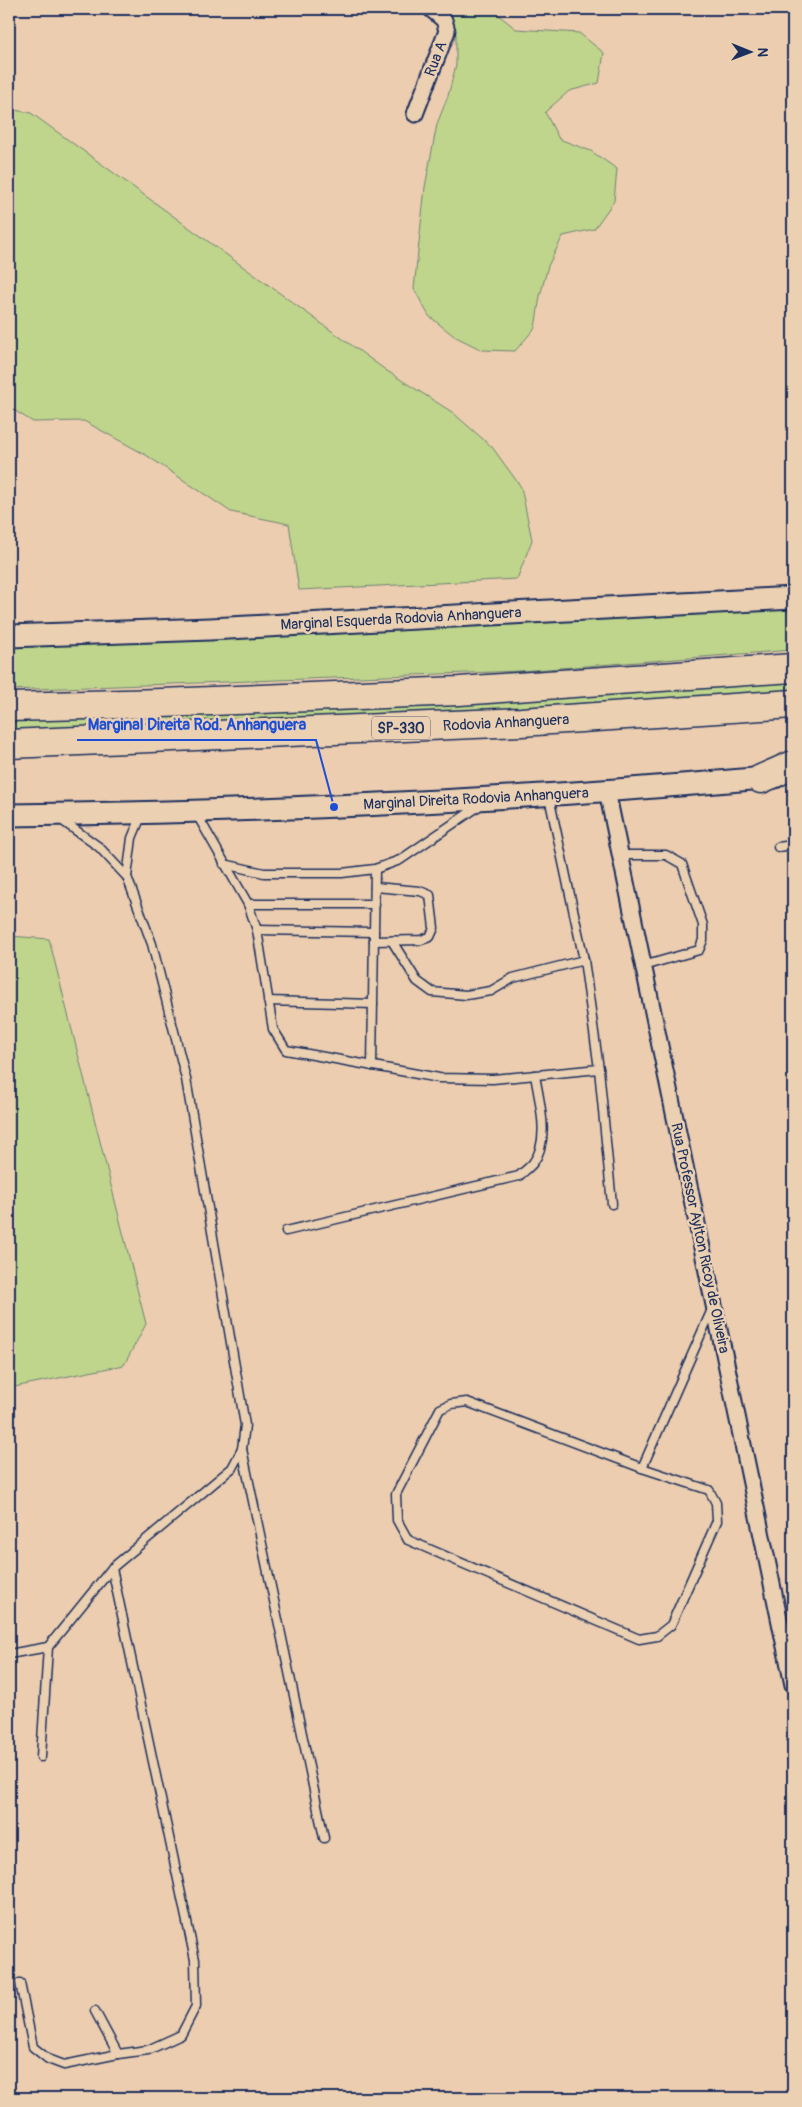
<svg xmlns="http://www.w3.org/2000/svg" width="802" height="2107" viewBox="0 0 802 2107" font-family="Pangolin,sans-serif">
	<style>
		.green { fill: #bfd58b; stroke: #6d8274 }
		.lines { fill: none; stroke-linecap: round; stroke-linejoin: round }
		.lane-casing { stroke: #1b2f5e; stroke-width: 11 }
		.street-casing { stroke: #1b2f5e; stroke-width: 19 }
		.secondary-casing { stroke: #1b2f5e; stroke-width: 25 }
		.highway-casing { stroke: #1b2f5e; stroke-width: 31 }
		.lane { stroke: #ebd0b2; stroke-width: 8 }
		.street { stroke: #ebd0b2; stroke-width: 15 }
		.secondary { stroke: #ebd0b2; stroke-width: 21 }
		.highway { stroke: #ebd0b2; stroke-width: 28 }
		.labels { text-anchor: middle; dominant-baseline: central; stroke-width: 5; stroke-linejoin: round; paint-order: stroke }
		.shield { fill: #ebd0b2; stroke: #595f77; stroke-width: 1 }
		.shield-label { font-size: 14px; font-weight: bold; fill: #1b2f5e }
		.street-label { font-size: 15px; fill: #1b2f5e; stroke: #ebd0b2 }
		.leader { fill: none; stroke: #1d4ed8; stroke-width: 2 }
		.callout-dot { fill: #1d4ed8; stroke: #ebd0b2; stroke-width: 2 }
		.callout-label { font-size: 16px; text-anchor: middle; font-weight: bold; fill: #1d4ed8; stroke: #ebd0b2; stroke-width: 5; stroke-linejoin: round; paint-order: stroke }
	</style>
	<rect width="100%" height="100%" fill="#eccdaf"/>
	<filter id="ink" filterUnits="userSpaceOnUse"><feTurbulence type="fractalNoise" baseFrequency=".02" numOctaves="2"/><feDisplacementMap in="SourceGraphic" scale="10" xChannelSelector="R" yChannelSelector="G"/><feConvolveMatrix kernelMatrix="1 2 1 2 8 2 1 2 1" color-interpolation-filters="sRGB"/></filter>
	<g filter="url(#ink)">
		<g class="green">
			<path d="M 449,9 L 491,9 L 516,29 L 579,33 L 604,53 L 599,83 L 569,91 L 545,112 L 559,139 L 591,151 L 617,169 L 614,201 L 594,229 L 563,236 L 548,266 L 540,296 L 535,328 L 515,351 L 482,350 L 454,336 L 429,316 L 414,289 L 425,187 L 437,124 L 448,96 L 456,65 L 456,35 Z"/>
			<path d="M 9,109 L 31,113 L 387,371 L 452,412 L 492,447 L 521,487 L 532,540 L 517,579 L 299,590 L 289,524 L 231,512 L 146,455 L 84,421 L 33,422 L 9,407 Z"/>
			<path d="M 793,609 L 793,650 L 521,671 L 9,690 L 9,643 L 265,635 Z"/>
			<path d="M 793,680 L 793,696 L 9,734 L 9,720 Z"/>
			<path d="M 9,936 L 49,939 L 146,1324 L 124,1365 L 9,1388 Z"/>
		</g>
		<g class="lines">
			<g class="lane-casing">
				<g id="lane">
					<path d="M 196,813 L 248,904 L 257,930 L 273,1029 L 286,1050 L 439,1078 L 493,1079 L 599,1069 L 584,960 L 549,797"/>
					<path d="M 778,847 L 793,845"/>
					<path d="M 620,855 L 666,855 L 682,864 L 703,925 L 703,940 L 699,950 L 643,966"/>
					<path d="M 224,864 L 264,873 L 342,873 L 375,869 L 400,860 L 482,804"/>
					<path d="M 127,877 L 132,838 L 142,814"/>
					<path d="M 248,904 L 375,904"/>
					<path d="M 257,930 L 374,932"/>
					<path d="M 374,941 L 421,940 L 430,937 L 434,928 L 430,895 L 420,891 L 375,887"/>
					<path d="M 392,941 L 417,981 L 432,992 L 466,995 L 491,991 L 513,978 L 584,960"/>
					<path d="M 268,1001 L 373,1004"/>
					<path d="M 372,1066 L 375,869"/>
					<path d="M 599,1069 L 612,1204"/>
					<path d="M 286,1231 L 519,1176 C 523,1172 529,1168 533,1163 C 551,1140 539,1101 535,1075"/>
					<path d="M 467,1402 L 642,1468 L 709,1490 L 716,1503 L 717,1521 L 671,1625 L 657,1636 L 639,1639 L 408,1540 L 397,1520 L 396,1494 L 440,1409 L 451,1404 Z"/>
					<path d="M 242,1449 L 324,1838"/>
					<path d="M 642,1468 L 713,1307"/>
					<path d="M 9,1654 L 48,1647"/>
					<path d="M 41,1757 L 48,1647 L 112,1568 L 232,1468 L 242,1449 L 245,1425 L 186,1079 L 152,944 L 127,877 L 99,847 L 60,819"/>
					<path d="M 20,1983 L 33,2047 L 48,2059 L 64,2065 L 118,2054"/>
					<path d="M 95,2011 L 118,2054 L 148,2050 L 181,2035 L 196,2006 L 195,1960 L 112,1568"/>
				</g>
			</g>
			<g class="street-casing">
				<g id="street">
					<path d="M 415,114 L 447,31 L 444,20 L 431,9"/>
					<path d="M 607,791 L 793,1685"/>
				</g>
			</g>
			<g class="secondary-casing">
				<g id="secondary">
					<path d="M 9,636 L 210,629 L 793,598"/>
					<path d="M 9,815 C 265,812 520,800 775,777"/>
				</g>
			</g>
			<g class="highway-casing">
				<g id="highway">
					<path d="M 9,707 L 162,703 L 459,691 L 793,668"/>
					<path d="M 9,744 L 521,722 L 793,704"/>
					<path d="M 761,779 L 793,765"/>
				</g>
			</g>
			<use href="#lane" class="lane"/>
			<use href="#street" class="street"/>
			<use href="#secondary" class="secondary"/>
			<use href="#highway" class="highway"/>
		</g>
	</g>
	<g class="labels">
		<rect class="shield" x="372" y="716.5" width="58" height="23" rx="4"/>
		<g class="shield-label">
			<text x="401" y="728">SP-330</text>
		</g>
		<g class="street-label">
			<text transform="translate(436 59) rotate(-69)">Rua A</text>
			<text transform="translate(401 619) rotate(-3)">Marginal Esquerda Rodovia Anhanguera</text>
			<text transform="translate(506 723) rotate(-3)">Rodovia Anhanguera</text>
			<text transform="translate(476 799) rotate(-3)">Marginal Direita Rodovia Anhanguera</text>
			<text transform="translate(700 1238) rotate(78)">Rua Professor Aylton Ricoy de Oliveira</text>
		</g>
	</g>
	<path class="leader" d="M334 807L316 740H77"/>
	<circle class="callout-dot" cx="334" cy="807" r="5"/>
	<g class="callout-label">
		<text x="197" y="730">Marginal Direita Rod. Anhanguera</text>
	</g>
	<rect width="802" height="2107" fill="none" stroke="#ebd0b2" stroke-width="30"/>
	<rect x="15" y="15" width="772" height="2077" fill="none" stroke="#1b2f5e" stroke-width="2" filter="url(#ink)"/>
	<g transform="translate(750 52) rotate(91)" stroke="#ebd0b2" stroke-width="4" paint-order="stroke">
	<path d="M0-4L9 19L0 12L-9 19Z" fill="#1b2f5e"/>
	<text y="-8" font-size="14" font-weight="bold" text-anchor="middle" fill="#1b2f5e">N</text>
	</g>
</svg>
